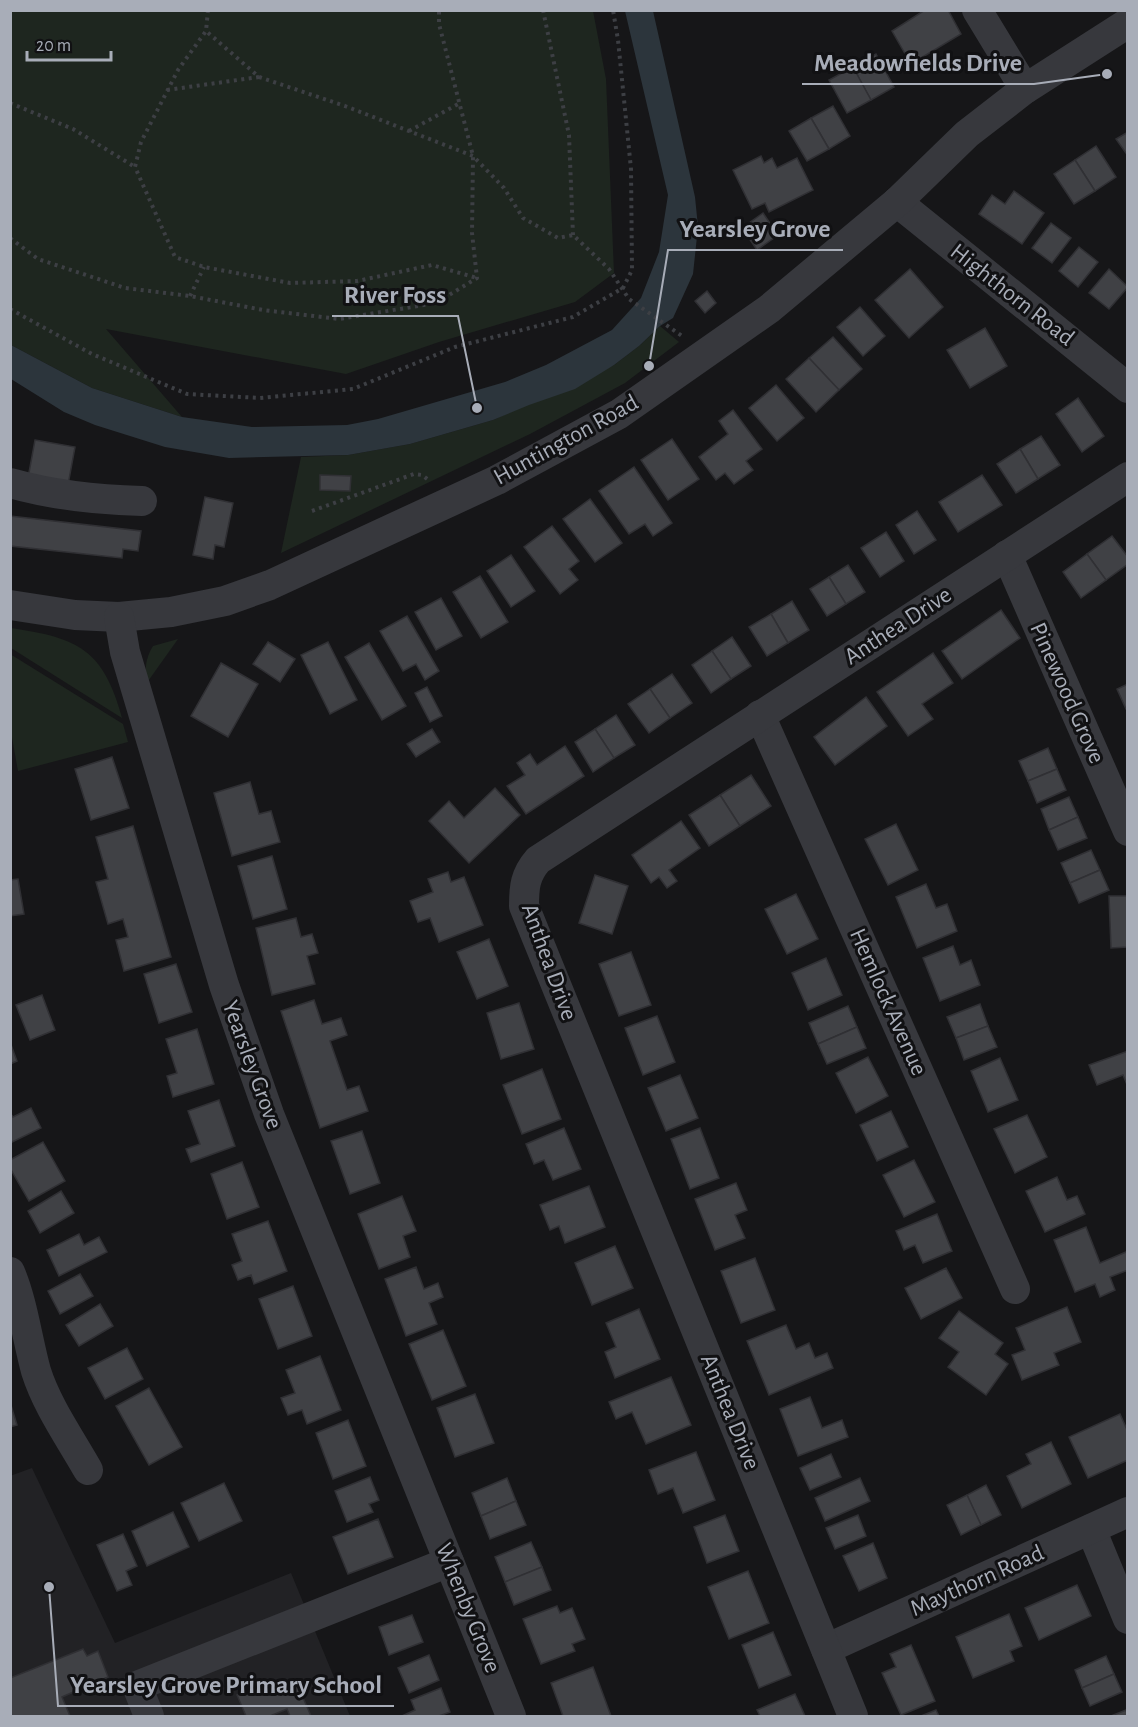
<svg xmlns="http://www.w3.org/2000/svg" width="1138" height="1727" viewBox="0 0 1138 1727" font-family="'Alegreya Sans',sans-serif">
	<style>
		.built { fill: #222225 }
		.green { fill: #1e261f }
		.water { fill: #2c353c }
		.building { fill: #404145; stroke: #303034; stroke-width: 1.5 }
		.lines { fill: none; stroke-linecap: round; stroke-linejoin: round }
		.path { stroke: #3d3f44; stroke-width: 4; stroke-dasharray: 3 4.5; stroke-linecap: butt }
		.minor { stroke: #37383d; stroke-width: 30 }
		.labels { text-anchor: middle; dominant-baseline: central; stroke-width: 6; stroke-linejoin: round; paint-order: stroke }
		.street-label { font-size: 24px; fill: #a8adb8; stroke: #111113 }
		.leader { fill: none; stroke: #a8adb8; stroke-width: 2 }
		.callout-dot { fill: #a8adb8; stroke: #111113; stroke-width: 2 }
		.callout-label { font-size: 26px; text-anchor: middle; font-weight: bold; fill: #a8adb8; stroke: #111113; stroke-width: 6; stroke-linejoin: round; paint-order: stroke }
	</style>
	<rect width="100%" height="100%" fill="#161618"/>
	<path class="built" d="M 32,1468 L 115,1643 L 291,1573 L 350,1716 L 11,1716 L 10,1476 Z"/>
	<g class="green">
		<path d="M 10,11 L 593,11 L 606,79 L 614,273 L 575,302 L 439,342 L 346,374 L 106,329 L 182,417 L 92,388 L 11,345 Z"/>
		<path d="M 660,326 L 679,342 L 625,383 L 530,434 L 281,553 L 301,457 L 348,455 L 410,444 L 493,420 L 614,365 L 639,346 Z"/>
		<path d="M 11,628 C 78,638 103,649 122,718 L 11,648 Z"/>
		<path d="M 178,639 L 146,684 C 145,669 145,659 153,646 Z"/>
		<path d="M 10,654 L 123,724 L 128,742 L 18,771 L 11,732 Z"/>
	</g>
	<path class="water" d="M 625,11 L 653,11 L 695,197 L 698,227 L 693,274 L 673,318 L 660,326 L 639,346 L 614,365 L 575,389 L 529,405 L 493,420 L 410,444 L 348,455 L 229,458 L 165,447 L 95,425 L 64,412 L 11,379 L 11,345 L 92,388 L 182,417 L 252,427 L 347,425 L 378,419 L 505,382 L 546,365 L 612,330 L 641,298 L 659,252 L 668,195 Z"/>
	<g class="building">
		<path d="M 925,10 L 948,10 L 961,34 L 911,64 L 892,31 Z"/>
		<path d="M 876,54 L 894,87 L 871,100 L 853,67 Z"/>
		<path d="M 853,67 L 871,100 L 847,113 L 829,80 Z"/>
		<path d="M 833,106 L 850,136 L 829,149 L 811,118 Z"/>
		<path d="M 811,118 L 829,149 L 807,161 L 789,131 Z"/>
		<path d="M 1128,132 L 1128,156 L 1116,139 Z"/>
		<path d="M 1096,146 L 1116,177 L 1095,191 L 1075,160 Z"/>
		<path d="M 761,156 L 764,163 L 772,158 L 777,168 L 797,158 L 813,190 L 769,212 L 765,203 L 752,209 L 733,170 Z"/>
		<path d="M 1075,160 L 1095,191 L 1074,204 L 1054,174 Z"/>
		<path d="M 1014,191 L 1044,213 L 1022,244 L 979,214 L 992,195 L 1005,204 Z"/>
		<path d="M 763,213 L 778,235 L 757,250 L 742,228 Z"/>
		<path d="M 1051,223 L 1071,238 L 1052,263 L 1032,248 Z"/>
		<path d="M 1079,247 L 1098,262 L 1078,287 L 1059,271 Z"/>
		<path d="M 910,269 L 943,307 L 909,338 L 875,300 Z"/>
		<path d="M 1109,269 L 1128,287 L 1109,309 L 1089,293 Z"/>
		<path d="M 707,291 L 716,303 L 705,313 L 695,301 Z"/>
		<path d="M 860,307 L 885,336 L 863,356 L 837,327 Z"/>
		<path d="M 985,328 L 1007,366 L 970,388 L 947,350 Z"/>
		<path d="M 833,337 L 862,369 L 839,390 L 809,358 Z"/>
		<path d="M 809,358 L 839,390 L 816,412 L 786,379 Z"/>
		<path d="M 776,385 L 804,418 L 777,441 L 749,408 Z"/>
		<path d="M 1078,398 L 1104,436 L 1082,452 L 1056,414 Z"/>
		<path d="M 733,410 L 762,449 L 746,461 L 753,470 L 734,484 L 725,473 L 716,480 L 699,457 L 728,434 L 719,421 Z"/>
		<path d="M 1041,436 L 1060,465 L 1038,479 L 1020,449 Z"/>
		<path d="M 672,439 L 699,479 L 668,500 L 641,460 Z"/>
		<path d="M 35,440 L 75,447 L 68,485 L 28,478 Z"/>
		<path d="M 1020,449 L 1038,479 L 1016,493 L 997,464 Z"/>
		<path d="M 634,467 L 672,523 L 653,536 L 645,524 L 629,534 L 599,491 Z"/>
		<path d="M 320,475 L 351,476 L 350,491 L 320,490 Z"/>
		<path d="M 982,475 L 1002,505 L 958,532 L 939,502 Z"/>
		<path d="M 205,497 L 233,503 L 224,547 L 215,545 L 213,559 L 193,555 Z"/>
		<path d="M 590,499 L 622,543 L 595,562 L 563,519 Z"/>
		<path d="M 917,511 L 936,540 L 914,554 L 896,525 Z"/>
		<path d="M 10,516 L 141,531 L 138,551 L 123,549 L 122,558 L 10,546 Z"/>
		<path d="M 552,526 L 579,561 L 569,569 L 578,580 L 560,594 L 524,547 Z"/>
		<path d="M 886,532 L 904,561 L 880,577 L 861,548 Z"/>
		<path d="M 1112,536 L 1128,557 L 1128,564 L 1106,580 L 1087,554 Z"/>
		<path d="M 1087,554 L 1106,580 L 1081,598 L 1063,572 Z"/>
		<path d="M 511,555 L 535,591 L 511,607 L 487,571 Z"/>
		<path d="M 848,565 L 865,592 L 846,604 L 829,577 Z"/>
		<path d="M 480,576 L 508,622 L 481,638 L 453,592 Z"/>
		<path d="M 829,577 L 846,604 L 827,616 L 810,589 Z"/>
		<path d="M 441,598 L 462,636 L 436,650 L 415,612 Z"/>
		<path d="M 792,601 L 809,630 L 788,643 L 771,614 Z"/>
		<path d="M 1001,610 L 1020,638 L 962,679 L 942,651 Z"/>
		<path d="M 771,614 L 788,643 L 767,656 L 749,627 Z"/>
		<path d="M 407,616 L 439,671 L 425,680 L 416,664 L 403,671 L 380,631 Z"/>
		<path d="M 732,637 L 751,666 L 731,679 L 712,651 Z"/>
		<path d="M 268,642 L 295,659 L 280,682 L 253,664 Z"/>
		<path d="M 328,642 L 357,700 L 330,714 L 301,655 Z"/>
		<path d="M 369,643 L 406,706 L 382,720 L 345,657 Z"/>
		<path d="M 712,651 L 731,679 L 711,693 L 692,665 Z"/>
		<path d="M 933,653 L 953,683 L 922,704 L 933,719 L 908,736 L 877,692 Z"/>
		<path d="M 221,663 L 258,684 L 228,737 L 191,716 Z"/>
		<path d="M 672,674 L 692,703 L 670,718 L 650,689 Z"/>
		<path d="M 1128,684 L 1128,708 L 1126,709 L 1117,689 Z"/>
		<path d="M 427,687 L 442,716 L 430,722 L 415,693 Z"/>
		<path d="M 650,689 L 670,718 L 649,733 L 628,704 Z"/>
		<path d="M 866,697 L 887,726 L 835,765 L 814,737 Z"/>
		<path d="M 616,715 L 635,745 L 614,758 L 595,729 Z"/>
		<path d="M 432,729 L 440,742 L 416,757 L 407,744 Z"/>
		<path d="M 595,729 L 614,758 L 593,772 L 575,742 Z"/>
		<path d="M 565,746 L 584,776 L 526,814 L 507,786 L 525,775 L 517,763 L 530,754 L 537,765 Z"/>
		<path d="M 1048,748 L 1057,769 L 1028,781 L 1019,761 Z"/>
		<path d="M 112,757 L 129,808 L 91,820 L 75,769 Z"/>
		<path d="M 1057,769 L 1066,790 L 1037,803 L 1028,781 Z"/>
		<path d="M 751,775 L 771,806 L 740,826 L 720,795 Z"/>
		<path d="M 250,782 L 259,814 L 271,811 L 280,842 L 232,856 L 214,793 Z"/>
		<path d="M 495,788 L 520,815 L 469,863 L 429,821 L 449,801 L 464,818 Z"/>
		<path d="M 720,795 L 740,826 L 709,846 L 689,815 Z"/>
		<path d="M 1069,797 L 1078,817 L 1049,830 L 1041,809 Z"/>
		<path d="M 1078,817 L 1087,838 L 1058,850 L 1049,830 Z"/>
		<path d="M 681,821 L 700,848 L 669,870 L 677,881 L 667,888 L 659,877 L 651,883 L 632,855 Z"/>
		<path d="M 896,824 L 918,870 L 888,885 L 865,839 Z"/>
		<path d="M 133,826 L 171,957 L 124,971 L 116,940 L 128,937 L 123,919 L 108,924 L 96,882 L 108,879 L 96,837 Z"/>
		<path d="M 1091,850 L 1100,870 L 1070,883 L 1061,863 Z"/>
		<path d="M 272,856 L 287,909 L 253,919 L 238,866 Z"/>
		<path d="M 1100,870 L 1109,890 L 1079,903 L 1070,883 Z"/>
		<path d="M 448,872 L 451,882 L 464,877 L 483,925 L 439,942 L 430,918 L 418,922 L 410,901 L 433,892 L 428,879 Z"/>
		<path d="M 595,875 L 628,886 L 612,934 L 579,923 Z"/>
		<path d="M 18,879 L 24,914 L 10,916 L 10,880 Z"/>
		<path d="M 926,884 L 936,908 L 947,904 L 957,931 L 917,948 L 896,897 Z"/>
		<path d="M 1128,886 L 1128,947 L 1111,948 L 1109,896 L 1127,896 Z"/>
		<path d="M 796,894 L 818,939 L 787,954 L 765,909 Z"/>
		<path d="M 296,918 L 301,937 L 312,934 L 318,953 L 307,956 L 315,984 L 272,995 L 256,928 Z"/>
		<path d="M 489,939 L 508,986 L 477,999 L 457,952 Z"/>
		<path d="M 953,946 L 960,965 L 971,960 L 980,985 L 940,1001 L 923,958 Z"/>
		<path d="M 631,952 L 651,1005 L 619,1016 L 599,964 Z"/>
		<path d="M 826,958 L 842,995 L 808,1010 L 792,973 Z"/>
		<path d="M 176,964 L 192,1012 L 159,1023 L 144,974 Z"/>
		<path d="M 42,995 L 55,1030 L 30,1040 L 16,1005 Z"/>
		<path d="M 314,1000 L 322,1024 L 341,1018 L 347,1035 L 330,1041 L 347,1090 L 359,1086 L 368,1111 L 320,1128 L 281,1011 Z"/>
		<path d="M 519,1003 L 534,1049 L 501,1059 L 487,1013 Z"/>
		<path d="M 980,1004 L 988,1026 L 956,1038 L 947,1017 Z"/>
		<path d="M 848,1006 L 857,1027 L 818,1044 L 809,1023 Z"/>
		<path d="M 657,1016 L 675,1062 L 643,1075 L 625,1028 Z"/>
		<path d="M 988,1026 L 997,1047 L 964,1060 L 956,1038 Z"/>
		<path d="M 857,1027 L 866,1048 L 827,1064 L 818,1044 Z"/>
		<path d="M 197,1029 L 214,1084 L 173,1097 L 167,1076 L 177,1073 L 166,1039 Z"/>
		<path d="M 10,1042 L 17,1061 L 10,1064 Z"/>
		<path d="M 1128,1051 L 1128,1087 L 1123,1075 L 1097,1085 L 1089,1065 Z"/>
		<path d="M 868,1057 L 888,1096 L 856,1113 L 836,1073 Z"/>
		<path d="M 1000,1058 L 1018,1100 L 988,1112 L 971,1071 Z"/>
		<path d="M 542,1069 L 561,1119 L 522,1134 L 503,1085 Z"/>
		<path d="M 680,1075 L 698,1118 L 666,1131 L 648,1088 Z"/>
		<path d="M 219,1100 L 235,1146 L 191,1162 L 186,1149 L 200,1144 L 188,1111 Z"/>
		<path d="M 31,1108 L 41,1128 L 10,1143 L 10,1113 L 13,1117 Z"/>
		<path d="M 891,1111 L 908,1147 L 877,1161 L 860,1125 Z"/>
		<path d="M 1027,1115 L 1047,1157 L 1015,1173 L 994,1129 Z"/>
		<path d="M 564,1128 L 581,1169 L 553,1180 L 544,1160 L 534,1164 L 526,1144 Z"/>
		<path d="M 700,1128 L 719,1178 L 690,1189 L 671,1139 Z"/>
		<path d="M 362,1131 L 380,1183 L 350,1194 L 331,1141 Z"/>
		<path d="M 43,1142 L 65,1181 L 29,1201 L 10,1168 L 10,1160 Z"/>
		<path d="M 914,1160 L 935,1202 L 904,1217 L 883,1175 Z"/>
		<path d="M 242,1162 L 259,1207 L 227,1219 L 211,1174 Z"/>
		<path d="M 1057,1177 L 1067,1200 L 1077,1196 L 1085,1214 L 1045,1232 L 1026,1191 Z"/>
		<path d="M 736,1183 L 747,1210 L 735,1215 L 745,1238 L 715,1250 L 695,1199 Z"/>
		<path d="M 589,1186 L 605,1227 L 565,1243 L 559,1226 L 550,1230 L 540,1205 Z"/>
		<path d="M 61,1191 L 74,1213 L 40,1233 L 28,1211 Z"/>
		<path d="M 402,1196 L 416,1231 L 403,1236 L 410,1257 L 379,1269 L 358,1214 Z"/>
		<path d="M 937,1214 L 952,1251 L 923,1263 L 915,1245 L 904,1250 L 896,1231 Z"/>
		<path d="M 268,1221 L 287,1271 L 254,1284 L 251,1275 L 238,1280 L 232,1265 L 242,1261 L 232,1234 Z"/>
		<path d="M 1086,1227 L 1100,1263 L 1126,1252 L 1128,1255 L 1128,1270 L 1110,1277 L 1115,1290 L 1100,1297 L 1095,1284 L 1075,1292 L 1054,1240 Z"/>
		<path d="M 79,1234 L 84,1245 L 99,1237 L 107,1252 L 59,1276 L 47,1250 Z"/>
		<path d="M 615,1246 L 633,1288 L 592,1305 L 575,1263 Z"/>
		<path d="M 755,1258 L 775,1310 L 741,1323 L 721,1271 Z"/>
		<path d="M 416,1267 L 424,1289 L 438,1283 L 443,1297 L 429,1303 L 437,1324 L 406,1336 L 385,1279 Z"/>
		<path d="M 946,1268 L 962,1298 L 921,1319 L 905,1288 Z"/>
		<path d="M 80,1274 L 93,1296 L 60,1314 L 48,1291 Z"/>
		<path d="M 293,1286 L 312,1336 L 278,1349 L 259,1299 Z"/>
		<path d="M 100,1304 L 113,1326 L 79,1346 L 66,1325 Z"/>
		<path d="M 1067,1307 L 1081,1342 L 1054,1353 L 1059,1365 L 1022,1380 L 1012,1355 L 1025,1350 L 1016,1328 Z"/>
		<path d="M 639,1309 L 660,1359 L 615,1378 L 605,1352 L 616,1347 L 606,1323 Z"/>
		<path d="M 959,1311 L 1003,1343 L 995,1354 L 1008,1364 L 986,1395 L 948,1367 L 959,1352 L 939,1338 Z"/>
		<path d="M 786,1325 L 796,1349 L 809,1343 L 815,1358 L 827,1353 L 833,1368 L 769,1395 L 747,1341 Z"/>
		<path d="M 443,1330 L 466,1386 L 432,1400 L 409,1344 Z"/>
		<path d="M 127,1348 L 143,1379 L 105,1399 L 88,1368 Z"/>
		<path d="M 320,1356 L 341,1410 L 307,1424 L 302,1410 L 288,1415 L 281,1398 L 295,1393 L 286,1370 Z"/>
		<path d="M 671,1377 L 691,1425 L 646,1444 L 632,1412 L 616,1419 L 609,1402 Z"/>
		<path d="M 149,1388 L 182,1447 L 149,1465 L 116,1406 Z"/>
		<path d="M 475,1394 L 494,1443 L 455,1457 L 437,1408 Z"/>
		<path d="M 810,1397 L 822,1428 L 842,1420 L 848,1437 L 798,1456 L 780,1409 Z"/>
		<path d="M 10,1402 L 17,1425 L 10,1427 Z"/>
		<path d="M 1120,1414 L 1128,1432 L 1128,1460 L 1088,1478 L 1069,1437 Z"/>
		<path d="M 348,1420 L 366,1466 L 333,1479 L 316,1433 Z"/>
		<path d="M 1051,1442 L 1071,1484 L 1022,1508 L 1007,1476 L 1031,1464 L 1026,1454 Z"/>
		<path d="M 696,1452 L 715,1500 L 683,1513 L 673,1488 L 658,1494 L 649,1470 Z"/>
		<path d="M 831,1454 L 841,1477 L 810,1490 L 800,1468 Z"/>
		<path d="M 370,1477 L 379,1500 L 369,1504 L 373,1512 L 347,1522 L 335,1491 Z"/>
		<path d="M 507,1478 L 516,1501 L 481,1516 L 472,1493 Z"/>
		<path d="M 860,1478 L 870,1501 L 825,1521 L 815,1498 Z"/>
		<path d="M 224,1483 L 242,1521 L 199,1541 L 181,1503 Z"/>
		<path d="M 986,1485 L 1001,1515 L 981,1525 L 967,1495 Z"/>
		<path d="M 967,1495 L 981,1525 L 961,1535 L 947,1505 Z"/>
		<path d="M 516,1501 L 526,1525 L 490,1539 L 481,1516 Z"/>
		<path d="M 173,1512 L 189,1547 L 147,1566 L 132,1531 Z"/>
		<path d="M 725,1515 L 739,1551 L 707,1563 L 694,1527 Z"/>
		<path d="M 858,1515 L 866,1536 L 835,1549 L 826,1528 Z"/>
		<path d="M 378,1519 L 393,1557 L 348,1574 L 333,1537 Z"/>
		<path d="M 123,1534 L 137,1566 L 126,1571 L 132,1585 L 117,1591 L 97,1545 Z"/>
		<path d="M 531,1542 L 542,1567 L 505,1582 L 495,1557 Z"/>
		<path d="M 873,1543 L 887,1578 L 859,1591 L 843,1556 Z"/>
		<path d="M 542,1567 L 551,1590 L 514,1605 L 505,1582 Z"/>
		<path d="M 748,1571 L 769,1623 L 729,1639 L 708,1587 Z"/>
		<path d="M 1077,1585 L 1091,1616 L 1039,1640 L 1025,1608 Z"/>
		<path d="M 557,1606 L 560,1613 L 572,1608 L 585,1639 L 572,1644 L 575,1651 L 541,1664 L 523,1619 Z"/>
		<path d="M 1009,1614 L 1022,1646 L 1010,1651 L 1014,1661 L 973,1678 L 956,1637 Z"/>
		<path d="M 412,1615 L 423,1642 L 389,1655 L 379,1627 Z"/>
		<path d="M 773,1632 L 791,1675 L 759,1688 L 742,1645 Z"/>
		<path d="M 911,1645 L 935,1701 L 901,1715 L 882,1673 L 896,1667 L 890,1654 Z"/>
		<path d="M 83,1649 L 87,1656 L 98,1651 L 108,1677 L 62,1697 L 70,1716 L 10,1716 L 10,1678 Z"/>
		<path d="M 429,1655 L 439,1680 L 409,1693 L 398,1668 Z"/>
		<path d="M 1106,1656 L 1114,1674 L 1082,1688 L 1075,1670 Z"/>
		<path d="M 593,1667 L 611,1716 L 563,1716 L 551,1683 Z"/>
		<path d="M 1114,1674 L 1122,1692 L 1090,1706 L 1082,1688 Z"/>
		<path d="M 268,1682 L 271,1687 L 276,1685 L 279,1692 L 297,1684 L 311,1716 L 290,1716 L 287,1709 L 270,1716 L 246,1716 L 237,1695 Z"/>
		<path d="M 441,1688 L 450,1712 L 439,1716 L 402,1716 L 415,1710 L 411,1700 Z"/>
		<path d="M 795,1694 L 805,1716 L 760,1716 L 757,1710 Z"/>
		<path d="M 936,1710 L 939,1716 L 921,1716 Z"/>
		<path d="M 1126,1710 L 1128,1716 L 1111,1716 Z"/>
	</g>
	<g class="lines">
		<g class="path">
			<path d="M 208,10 L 206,31 L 178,70 L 141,142 L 135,167 L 175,257 L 204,267 L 290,283 L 357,281 L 432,265 L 477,278"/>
			<path d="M 543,10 L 569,135 L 573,235"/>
			<path d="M 259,77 L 345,106 L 473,156 L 504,188 L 523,218 L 558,238 L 573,235 L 609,269 L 629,299 L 682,336"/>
			<path d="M 167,90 L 259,77 L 206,31"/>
			<path d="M 10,103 L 73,129 L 135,167"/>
			<path d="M 409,131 L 460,103"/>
			<path d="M 10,238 L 38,259 L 125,288 L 190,296 L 263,310 L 339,319 L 436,303 L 477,278 L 472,233 L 473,156 L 439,24 L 439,10"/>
			<path d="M 190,296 L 204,267"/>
			<path d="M 10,309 L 92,354 L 187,394 L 260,398 L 353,389 L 455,347 L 573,317 L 623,288 L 632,270 L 631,169 L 618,40 L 613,10"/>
			<path d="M 312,511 L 414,474 L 422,475 L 430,481"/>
		</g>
		<g class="minor">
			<path d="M 977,10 L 1025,89"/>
			<path d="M 897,202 L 1128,388"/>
			<path d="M 10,483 C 53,495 97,500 142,501"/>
			<path d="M 1007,555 L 1128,831"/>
			<path d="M 10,605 L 75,615 L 119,617 L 171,612 L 225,601 L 270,585 L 497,480 L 619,414 L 769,309 L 897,202 L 967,134 L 1025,89 L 1128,23"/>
			<path d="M 119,617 L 125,652 L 224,985 L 269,1114 L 511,1716"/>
			<path d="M 760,715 L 1015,1289"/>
			<path d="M 10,1272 C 23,1303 27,1338 36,1371 C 47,1406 70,1438 88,1470"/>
			<path d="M 1091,1529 L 1128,1619"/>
			<path d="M 826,1649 L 1128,1512"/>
			<path d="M 149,1716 L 137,1686 L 449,1562"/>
			<path d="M 853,1716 L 524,906 C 524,887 525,875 538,860 L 1128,477"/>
		</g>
	</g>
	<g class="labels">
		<g class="street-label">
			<text transform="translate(1012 295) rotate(38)">Highthorn Road</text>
			<text transform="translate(566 440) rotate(-29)">Huntington Road</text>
			<text transform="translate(898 626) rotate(-33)">Anthea Drive</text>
			<text transform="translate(1067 693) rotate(66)">Pinewood Grove</text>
			<text transform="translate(549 962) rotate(70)">Anthea Drive</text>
			<text transform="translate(888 1002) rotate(66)">Hemlock Avenue</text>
			<text transform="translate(252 1065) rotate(70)">Yearsley Grove</text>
			<text transform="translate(730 1412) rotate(68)">Anthea Drive</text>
			<text transform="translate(977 1581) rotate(-24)">Maythorn Road</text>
			<text transform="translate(468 1608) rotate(68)">Whenby Grove</text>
		</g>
	</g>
	<path class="leader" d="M1107 74L1034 84H802M649 366L668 250H843M477 408L458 316H332M49 1587L58 1706H394"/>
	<g class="callout-dot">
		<circle cx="1107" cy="74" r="6"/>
		<circle cx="649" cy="366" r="6"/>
		<circle cx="477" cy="408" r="6"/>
		<circle cx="49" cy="1587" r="6"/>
	</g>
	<g class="callout-label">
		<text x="918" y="71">Meadowfields Drive</text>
		<text x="755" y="237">Yearsley Grove</text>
		<text x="395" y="303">River Foss</text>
		<text x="226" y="1693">Yearsley Grove Primary School</text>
	</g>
	<rect width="1138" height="1727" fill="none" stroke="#a8adb8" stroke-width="24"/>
	<path d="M27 51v9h84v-9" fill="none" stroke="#a8adb8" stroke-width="3"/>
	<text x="36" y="51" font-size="18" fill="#a8adb8" stroke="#111113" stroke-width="4.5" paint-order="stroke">20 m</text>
</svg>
